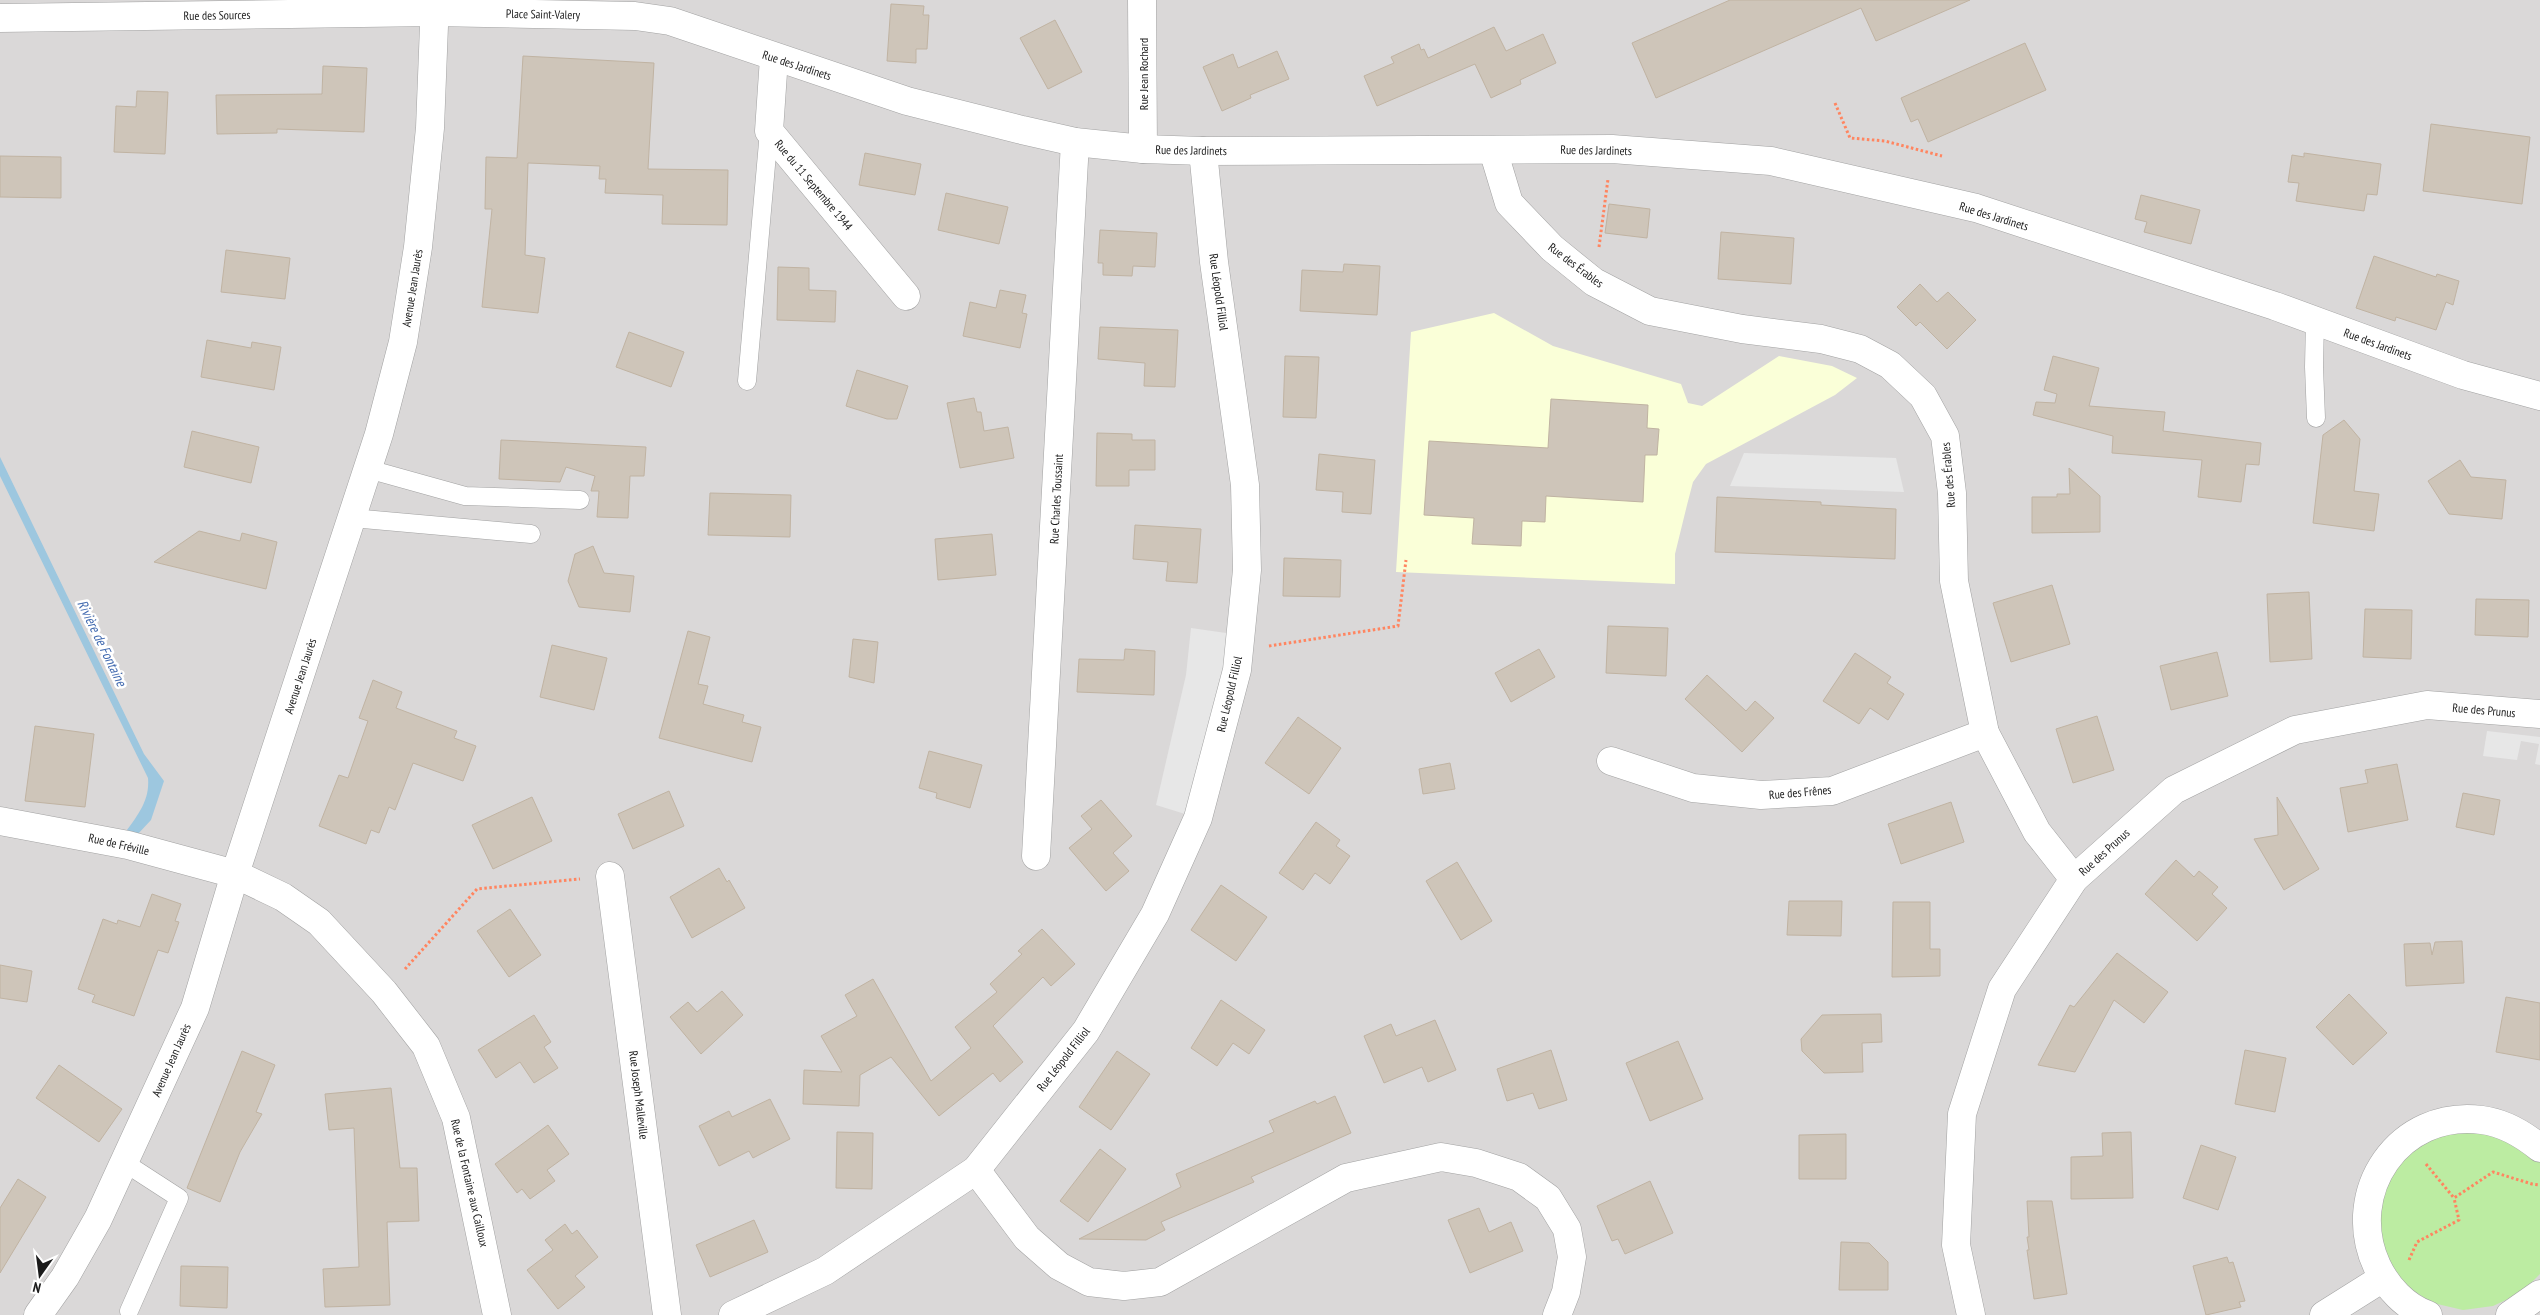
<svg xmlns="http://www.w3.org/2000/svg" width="2540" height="1315" viewBox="0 0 2540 1315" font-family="'PT Sans Narrow',sans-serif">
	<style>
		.residential { fill: #dad8d8 }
		.education { fill: #faffd8 }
		.grass { fill: #bceca2 }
		.parking { fill: #e7e7e7 }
		.water { fill: #9dc7df }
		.building { fill: #cec5b9; stroke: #c0b3a2 }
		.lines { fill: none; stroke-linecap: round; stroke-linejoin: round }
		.service-casing { stroke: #a2a2a2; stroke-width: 19 }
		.minor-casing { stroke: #a2a2a2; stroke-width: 29 }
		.tertiary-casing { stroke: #a2a2a2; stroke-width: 29 }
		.path { stroke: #ff8560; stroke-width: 3; stroke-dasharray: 2.5 2.5; stroke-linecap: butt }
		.service { stroke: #fff; stroke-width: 18 }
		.minor { stroke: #fff; stroke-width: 28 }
		.tertiary { stroke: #fff; stroke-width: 28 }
		.labels { text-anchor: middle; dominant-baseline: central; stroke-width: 5; stroke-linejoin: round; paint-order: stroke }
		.street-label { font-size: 12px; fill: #1b1b1b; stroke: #fff }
		.water-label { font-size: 14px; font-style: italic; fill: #436bb0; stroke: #fff }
	</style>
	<rect width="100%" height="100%" fill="#eeebe0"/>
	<rect class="residential" x="0" y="0" width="2540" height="1315"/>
	<path class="education" d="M 1494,313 L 1553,346 L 1681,384 L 1688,403 L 1702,406 L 1779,356 L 1832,366 L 1857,378 L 1835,395 L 1706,464 L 1693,482 L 1687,505 L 1675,554 L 1675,584 L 1396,572 L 1411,332 Z"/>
	<path class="grass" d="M 2488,1128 L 2540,1161 L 2540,1274 L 2521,1293 L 2493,1306 L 2463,1310 L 2433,1303 L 2407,1287 L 2388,1264 L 2377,1236 L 2385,1176 L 2428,1134 Z"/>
	<g class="parking">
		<path d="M 1744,453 L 1896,458 L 1904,492 L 1730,486 Z"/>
		<path d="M 1191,628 L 1240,635 L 1198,818 L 1156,805 L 1186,675 Z"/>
		<path d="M 2487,731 L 2540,737 L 2540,765 L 2535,764 L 2539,744 L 2521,741 L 2517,760 L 2483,756 Z"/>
	</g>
	<path class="water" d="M 0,457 L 144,754 L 164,781 L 151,820 L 137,835 L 124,834 C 137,816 150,801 148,778 L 0,476 Z"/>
	<g class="building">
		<path d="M 1730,0 L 1970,0 L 1876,41 L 1861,8 L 1656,98 L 1632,43 Z"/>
		<path d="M 891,4 L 924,6 L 923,15 L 929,15 L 927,49 L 916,49 L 916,63 L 887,61 Z"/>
		<path d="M 1055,20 L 1082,72 L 1048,89 L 1020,38 Z"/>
		<path d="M 1494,27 L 1506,51 L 1543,34 L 1556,63 L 1520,80 L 1521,84 L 1491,98 L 1475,64 L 1377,106 L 1364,76 L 1394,63 L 1391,57 L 1419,44 L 1421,50 L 1424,49 L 1428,58 Z"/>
		<path d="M 2025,43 L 2046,90 L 1928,142 L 1918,119 L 1911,122 L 1901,98 Z"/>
		<path d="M 1277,51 L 1289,79 L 1250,95 L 1251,98 L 1222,111 L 1203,67 L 1233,54 L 1238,68 Z"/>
		<path d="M 523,56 L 654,63 L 648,169 L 728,170 L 727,225 L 662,224 L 663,195 L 605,193 L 606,179 L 599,179 L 600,166 L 528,163 L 525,255 L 545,258 L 538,313 L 482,307 L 492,209 L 485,209 L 486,157 L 517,158 Z"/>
		<path d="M 323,66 L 367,68 L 364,132 L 277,129 L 277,133 L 217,134 L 216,95 L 322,94 Z"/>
		<path d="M 137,91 L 168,92 L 165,154 L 114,152 L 116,106 L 136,107 Z"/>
		<path d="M 2431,124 L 2530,137 L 2522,204 L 2423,191 Z"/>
		<path d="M 865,153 L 921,164 L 915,195 L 859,185 Z"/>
		<path d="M 2304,153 L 2381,164 L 2377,195 L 2367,194 L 2364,211 L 2296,201 L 2299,183 L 2288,182 L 2292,155 L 2304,157 Z"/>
		<path d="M 0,156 L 61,157 L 61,198 L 0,197 Z"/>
		<path d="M 946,193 L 1008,207 L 999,244 L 938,230 Z"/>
		<path d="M 2141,195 L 2200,210 L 2191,244 L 2144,232 L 2147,222 L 2135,219 Z"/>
		<path d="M 1609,204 L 1650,209 L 1647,238 L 1605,233 Z"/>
		<path d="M 1100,230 L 1157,233 L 1155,267 L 1133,266 L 1132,276 L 1103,275 L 1103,263 L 1098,263 Z"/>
		<path d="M 1721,232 L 1794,238 L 1791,284 L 1718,279 Z"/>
		<path d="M 226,250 L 290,258 L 285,299 L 221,292 Z"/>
		<path d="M 2374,256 L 2436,277 L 2437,274 L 2459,281 L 2453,305 L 2446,302 L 2436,330 L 2396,317 L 2395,321 L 2356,308 Z"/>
		<path d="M 1344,264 L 1380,266 L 1377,315 L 1300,311 L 1302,270 L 1343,272 Z"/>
		<path d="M 778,267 L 809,268 L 809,290 L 836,291 L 835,322 L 777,320 Z"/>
		<path d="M 1920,284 L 1937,302 L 1948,292 L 1976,320 L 1947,349 L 1920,322 L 1916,326 L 1897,307 Z"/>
		<path d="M 1000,290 L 1026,295 L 1022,313 L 1027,314 L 1020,348 L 963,336 L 970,302 L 996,308 Z"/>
		<path d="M 1100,327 L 1178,330 L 1175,387 L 1144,386 L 1145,363 L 1098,359 Z"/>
		<path d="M 629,332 L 684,352 L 671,387 L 616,367 Z"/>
		<path d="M 207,340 L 251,348 L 252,342 L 281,347 L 274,390 L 201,377 Z"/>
		<path d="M 1285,356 L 1319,357 L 1316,418 L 1283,417 Z"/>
		<path d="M 2053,356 L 2099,368 L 2089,406 L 2165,412 L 2163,431 L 2261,443 L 2259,465 L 2246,464 L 2241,502 L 2198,497 L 2202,460 L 2112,453 L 2113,436 L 2033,415 L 2036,402 L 2055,403 L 2057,394 L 2044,390 Z"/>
		<path d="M 857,370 L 908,386 L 897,419 L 887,419 L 846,406 Z"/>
		<path d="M 974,398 L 977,412 L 981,412 L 984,431 L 1008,427 L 1014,458 L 960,468 L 947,403 Z"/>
		<path d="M 1551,399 L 1648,405 L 1647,428 L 1659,429 L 1657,455 L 1645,455 L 1643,502 L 1546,496 L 1545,522 L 1522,521 L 1521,546 L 1472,544 L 1474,518 L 1424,515 L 1429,441 L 1548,448 Z"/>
		<path d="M 2344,420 L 2360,439 L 2354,491 L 2379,494 L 2374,531 L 2313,523 L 2323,435 Z"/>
		<path d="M 192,431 L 259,447 L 251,483 L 184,467 Z"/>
		<path d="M 1097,433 L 1132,434 L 1132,440 L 1155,440 L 1155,470 L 1129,470 L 1129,486 L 1096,486 Z"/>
		<path d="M 501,440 L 646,447 L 644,476 L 630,476 L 628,518 L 597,517 L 599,491 L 591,491 L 595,476 L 566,467 L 560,482 L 499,479 Z"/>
		<path d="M 1319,454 L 1375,460 L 1371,514 L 1342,512 L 1343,492 L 1316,490 Z"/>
		<path d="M 2460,460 L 2471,477 L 2506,480 L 2502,519 L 2449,514 L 2428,481 Z"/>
		<path d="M 2069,468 L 2100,496 L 2100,532 L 2032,533 L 2032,497 L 2057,497 L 2057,494 L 2070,494 Z"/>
		<path d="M 710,493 L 791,495 L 790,537 L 708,535 Z"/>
		<path d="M 1717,497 L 1821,502 L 1821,505 L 1896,509 L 1895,559 L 1715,552 Z"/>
		<path d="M 1135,525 L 1201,529 L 1197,583 L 1166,581 L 1168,562 L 1133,559 Z"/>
		<path d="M 199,531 L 240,541 L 242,533 L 277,542 L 266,589 L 154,562 Z"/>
		<path d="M 992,534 L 996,575 L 938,580 L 935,539 Z"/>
		<path d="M 593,546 L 604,573 L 634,576 L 630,612 L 579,607 L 568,581 L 575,554 Z"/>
		<path d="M 1284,558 L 1341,560 L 1340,597 L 1283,596 Z"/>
		<path d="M 2052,585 L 2070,644 L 2011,662 L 1993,603 Z"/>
		<path d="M 2309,592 L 2312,659 L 2270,662 L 2267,594 Z"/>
		<path d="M 2476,599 L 2529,600 L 2528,637 L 2475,635 Z"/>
		<path d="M 2365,609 L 2412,610 L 2411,659 L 2363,657 Z"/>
		<path d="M 1608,626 L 1668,628 L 1666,676 L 1606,673 Z"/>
		<path d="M 688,631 L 710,637 L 698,684 L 708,686 L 703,704 L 744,715 L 742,722 L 761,727 L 752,762 L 659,738 Z"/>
		<path d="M 853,639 L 878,642 L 874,683 L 849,677 Z"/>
		<path d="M 552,645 L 607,658 L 594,710 L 540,697 Z"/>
		<path d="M 1125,649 L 1155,651 L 1154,695 L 1077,692 L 1079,659 L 1124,660 Z"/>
		<path d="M 1539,649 L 1555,677 L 1511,702 L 1495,673 Z"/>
		<path d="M 2217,652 L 2228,696 L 2171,710 L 2160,666 Z"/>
		<path d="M 1855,653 L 1891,677 L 1887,683 L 1904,694 L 1888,720 L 1870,708 L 1859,724 L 1823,701 Z"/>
		<path d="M 1707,675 L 1746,711 L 1755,701 L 1774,718 L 1742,752 L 1685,699 Z"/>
		<path d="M 373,680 L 402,692 L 396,708 L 457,731 L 454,738 L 476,746 L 463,781 L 413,763 L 395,810 L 389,807 L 379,833 L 371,830 L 366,844 L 319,826 L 339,775 L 348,778 L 368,721 L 359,718 Z"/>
		<path d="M 2097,716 L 2114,770 L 2073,783 L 2056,729 Z"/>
		<path d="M 1298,717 L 1341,748 L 1309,794 L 1265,763 Z"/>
		<path d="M 35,726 L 94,734 L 85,807 L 25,801 Z"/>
		<path d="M 929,751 L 982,765 L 970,808 L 936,798 L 937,793 L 919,788 Z"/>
		<path d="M 1450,763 L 1455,789 L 1423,794 L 1419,769 Z"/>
		<path d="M 2397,764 L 2408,820 L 2348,832 L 2340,788 L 2368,783 L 2365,770 Z"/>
		<path d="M 669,791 L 684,826 L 633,849 L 618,814 Z"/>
		<path d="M 2463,793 L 2500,800 L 2494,835 L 2456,827 Z"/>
		<path d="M 532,797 L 552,841 L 493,869 L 472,825 Z"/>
		<path d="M 2277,797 L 2319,869 L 2284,890 L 2254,839 L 2278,835 Z"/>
		<path d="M 1101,800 L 1132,836 L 1113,853 L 1129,871 L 1106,891 L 1069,848 L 1092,829 L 1081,816 Z"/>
		<path d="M 1951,802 L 1964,842 L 1901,864 L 1888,824 Z"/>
		<path d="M 1316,822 L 1340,840 L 1336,846 L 1350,856 L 1330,884 L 1315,873 L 1303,890 L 1279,873 Z"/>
		<path d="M 2176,860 L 2194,877 L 2199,871 L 2218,887 L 2212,894 L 2227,908 L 2197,941 L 2145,894 Z"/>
		<path d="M 1457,862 L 1492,921 L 1461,940 L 1426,881 Z"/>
		<path d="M 719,868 L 727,882 L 729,880 L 745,908 L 692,938 L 670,897 Z"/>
		<path d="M 1221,885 L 1267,917 L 1236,961 L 1191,930 Z"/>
		<path d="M 152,894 L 181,904 L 175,921 L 179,922 L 168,953 L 158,950 L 134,1016 L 92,1002 L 95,995 L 78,989 L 103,919 L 117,924 L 118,920 L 140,927 Z"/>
		<path d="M 1789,901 L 1842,901 L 1841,936 L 1787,935 Z"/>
		<path d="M 1893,902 L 1930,902 L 1930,949 L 1940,949 L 1940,976 L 1892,977 Z"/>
		<path d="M 510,909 L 541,955 L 509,977 L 477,931 Z"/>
		<path d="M 1042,929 L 1075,964 L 1051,986 L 1043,977 L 993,1026 L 1023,1062 L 1000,1082 L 993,1073 L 939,1116 L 891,1057 L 860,1075 L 859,1106 L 803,1104 L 804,1070 L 842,1072 L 821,1036 L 857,1016 L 845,995 L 873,979 L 931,1081 L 971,1048 L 955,1027 L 997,992 L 990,984 L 1022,954 L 1018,951 Z"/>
		<path d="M 2462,941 L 2464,983 L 2406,986 L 2404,944 L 2430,943 L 2432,955 L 2435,942 Z"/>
		<path d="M 2117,953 L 2168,992 L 2144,1023 L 2114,1000 L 2075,1072 L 2038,1065 L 2070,1005 L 2074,1007 Z"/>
		<path d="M 0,965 L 32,971 L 27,1002 L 0,998 Z"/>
		<path d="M 722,991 L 743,1015 L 701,1054 L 670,1017 L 688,1002 L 697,1012 Z"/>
		<path d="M 2349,994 L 2387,1033 L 2353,1065 L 2316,1027 Z"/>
		<path d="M 2506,997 L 2540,1003 L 2540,1060 L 2496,1052 Z"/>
		<path d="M 1221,1000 L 1265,1030 L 1249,1054 L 1233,1043 L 1217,1066 L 1191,1048 Z"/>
		<path d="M 1881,1014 L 1882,1042 L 1862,1043 L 1863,1072 L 1824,1073 L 1802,1051 L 1801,1039 L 1822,1015 Z"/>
		<path d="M 534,1015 L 551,1042 L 544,1047 L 558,1068 L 534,1083 L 520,1062 L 496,1078 L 478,1050 Z"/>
		<path d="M 1435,1020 L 1456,1070 L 1428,1082 L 1422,1067 L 1384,1083 L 1364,1036 L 1391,1024 L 1396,1036 Z"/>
		<path d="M 1678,1041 L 1703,1099 L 1650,1121 L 1626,1063 Z"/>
		<path d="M 1551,1050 L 1567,1100 L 1539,1109 L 1533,1093 L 1507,1101 L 1497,1069 Z"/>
		<path d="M 2245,1050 L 2286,1058 L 2275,1112 L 2235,1104 Z"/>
		<path d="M 242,1051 L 275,1065 L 256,1112 L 262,1114 L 240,1152 L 220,1202 L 187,1188 Z"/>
		<path d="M 1117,1051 L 1150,1074 L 1111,1130 L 1079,1107 Z"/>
		<path d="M 59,1065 L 122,1109 L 99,1142 L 36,1098 Z"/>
		<path d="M 391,1088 L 400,1168 L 417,1168 L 419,1221 L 387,1222 L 390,1305 L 325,1307 L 323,1269 L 359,1267 L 354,1128 L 329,1130 L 325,1094 Z"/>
		<path d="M 1335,1096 L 1351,1133 L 1251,1177 L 1254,1182 L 1161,1222 L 1165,1230 L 1146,1240 L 1079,1239 L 1181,1187 L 1176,1174 L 1274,1132 L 1269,1121 L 1315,1101 L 1317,1104 Z"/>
		<path d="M 770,1099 L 790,1139 L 753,1158 L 749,1151 L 719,1166 L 699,1126 L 729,1111 L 732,1117 Z"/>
		<path d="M 548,1125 L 569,1154 L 547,1170 L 555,1181 L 530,1199 L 522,1189 L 517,1193 L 495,1164 Z"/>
		<path d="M 837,1132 L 873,1133 L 872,1189 L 836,1188 Z"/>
		<path d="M 2131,1132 L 2133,1198 L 2071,1199 L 2071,1157 L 2103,1156 L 2102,1133 Z"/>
		<path d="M 1846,1134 L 1846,1179 L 1799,1179 L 1799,1135 Z"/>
		<path d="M 2201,1145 L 2236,1157 L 2218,1210 L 2183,1198 Z"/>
		<path d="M 1100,1149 L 1126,1169 L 1088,1222 L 1060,1201 Z"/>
		<path d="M 18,1179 L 46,1197 L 0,1273 L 0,1208 Z"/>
		<path d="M 1650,1181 L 1673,1233 L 1625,1254 L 1618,1239 L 1612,1241 L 1597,1206 Z"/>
		<path d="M 2027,1201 L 2052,1201 L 2067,1294 L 2034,1299 L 2027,1250 L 2029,1250 L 2027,1237 L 2029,1237 Z"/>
		<path d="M 1479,1208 L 1489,1232 L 1511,1222 L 1523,1251 L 1470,1273 L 1448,1220 Z"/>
		<path d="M 754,1220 L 768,1252 L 710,1277 L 696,1245 Z"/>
		<path d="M 565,1224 L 572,1234 L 577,1230 L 598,1257 L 575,1276 L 585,1287 L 558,1309 L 527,1270 L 553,1250 L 545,1240 Z"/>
		<path d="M 1841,1242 L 1869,1243 L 1888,1262 L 1888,1290 L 1839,1290 Z"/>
		<path d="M 2227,1257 L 2229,1263 L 2233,1262 L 2245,1301 L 2239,1302 L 2241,1307 L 2206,1315 L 2193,1266 Z"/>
		<path d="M 181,1266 L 228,1267 L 227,1308 L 180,1306 Z"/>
	</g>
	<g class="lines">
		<g class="service-casing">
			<g id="service">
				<path d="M 2315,320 L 2314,367 L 2316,418"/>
				<path d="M 747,381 L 769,131"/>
				<path d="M 368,469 L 465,496 L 580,500"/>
				<path d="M 352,518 L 531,534"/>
				<path d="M 125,1163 L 179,1198 L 129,1311"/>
			</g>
		</g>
		<g class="minor-casing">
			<g id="minor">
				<path d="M 1142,0 L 1143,149"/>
				<path d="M 0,18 L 434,12 L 635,16 L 670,21 L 907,101 L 1022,130 L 1075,142 L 1143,149 L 1203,151 L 1612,149 L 1771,161 L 1976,208 L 2275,306 L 2463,375 L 2540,396"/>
				<path d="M 774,58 L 769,131 L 906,296"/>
				<path d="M 1493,150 L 1509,203 L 1552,248 L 1594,282 L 1650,311 L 1742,329 L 1821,339 L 1860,349 L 1890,365 L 1923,396 L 1945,436 L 1952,493 L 1954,581 L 1985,733 L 2037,832 L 2074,879"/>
				<path d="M 1611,761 L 1693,788 L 1761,795 L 1832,791 L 1985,733"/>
				<path d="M 0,821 L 128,845 L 235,874 L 283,897 L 319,922 L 384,992 L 426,1046 L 456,1118 L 497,1315"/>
				<path d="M 1036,856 L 1075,142"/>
				<path d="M 610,876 L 667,1315"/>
				<path d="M 976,1170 L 1027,1238 L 1059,1266 L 1089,1282 L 1124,1286 L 1160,1282 L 1346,1178 L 1441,1157 L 1476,1163 L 1519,1177 L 1548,1198 L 1567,1229 L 1572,1257 L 1566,1292 L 1557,1315"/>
				<path d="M 733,1315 L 825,1271 L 976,1170 L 1086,1031 L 1155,914 L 1198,818 L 1237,670 L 1247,570 L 1245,485 L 1214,262 L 1203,151"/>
				<path d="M 1971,1315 L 1956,1245 L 1962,1114 L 2002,989 L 2074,879 L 2174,790 L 2295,730 L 2427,705 L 2540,714"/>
				<path d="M 2324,1315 L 2383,1278"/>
				<path d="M 2428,1315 C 2405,1307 2387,1287 2377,1266 C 2343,1192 2399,1109 2482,1120 C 2505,1123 2523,1134 2540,1148"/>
				<path d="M 2510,1315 L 2540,1294"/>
			</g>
		</g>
		<g class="tertiary-casing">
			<path id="tertiary" d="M 38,1315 L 65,1277 L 98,1219 L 195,1008 L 235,874 L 379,434 L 403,342 L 418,247 L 430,128 L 435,0"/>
		</g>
		<g class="path">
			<path d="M 1835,103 L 1850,138 L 1885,141 L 1942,156"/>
			<path d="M 1599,247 L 1608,179"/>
			<path d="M 1269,646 L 1398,626 L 1406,560"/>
			<path d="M 405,969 L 477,889 L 580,879"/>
			<path d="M 2426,1164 L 2454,1198 L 2493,1172 L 2532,1184 L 2540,1185"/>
			<path d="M 2409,1260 L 2417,1242 L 2459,1220 L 2454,1198"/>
		</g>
		<use href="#service" class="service"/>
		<use href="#minor" class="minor"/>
		<use href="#tertiary" class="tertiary"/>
	</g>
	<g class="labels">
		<g class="street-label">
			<text transform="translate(543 14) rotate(1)">Place Saint-Valery</text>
			<text transform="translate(217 15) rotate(-1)">Rue des Sources</text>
			<text transform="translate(797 65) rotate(18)">Rue des Jardinets</text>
			<text transform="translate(1143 74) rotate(-90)">Rue Jean Rochard</text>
			<text transform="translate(1191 150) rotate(1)">Rue des Jardinets</text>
			<text transform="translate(1596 150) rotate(1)">Rue des Jardinets</text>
			<text transform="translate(814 185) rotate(50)">Rue du 11 Septembre 1944</text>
			<text transform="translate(1994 216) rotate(17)">Rue des Jardinets</text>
			<text transform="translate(1576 265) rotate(37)">Rue des Érables</text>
			<text transform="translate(412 288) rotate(-81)">Avenue Jean Jaurès</text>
			<text transform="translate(1219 292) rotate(82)">Rue Léopold Filliol</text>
			<text transform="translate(2378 344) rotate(20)">Rue des Jardinets</text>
			<text transform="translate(1948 475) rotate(-95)">Rue des Érables</text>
			<text transform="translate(1056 499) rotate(-87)">Rue Charles Toussaint</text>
			<text transform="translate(300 676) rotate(-72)">Avenue Jean Jaurès</text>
			<text transform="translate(1229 694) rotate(-77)">Rue Léopold Filliol</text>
			<text transform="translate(2484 710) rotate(5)">Rue des Prunus</text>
			<text transform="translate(1800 792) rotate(-5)">Rue des Frênes</text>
			<text transform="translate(119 844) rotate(13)">Rue de Fréville</text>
			<text transform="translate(2104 852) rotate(-42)">Rue des Prunus</text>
			<text transform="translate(1063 1059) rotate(-52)">Rue Léopold Filliol</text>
			<text transform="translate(171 1060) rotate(-66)">Avenue Jean Jaurès</text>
			<text transform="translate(639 1095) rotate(83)">Rue Joseph Malleville</text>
			<text transform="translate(470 1183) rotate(77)">Rue de la Fontaine aux Cailloux</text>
		</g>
		<g class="water-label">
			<text transform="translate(102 643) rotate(64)">Rivière de Fontaine</text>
		</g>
	</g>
	<g transform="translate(40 1275) rotate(194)" stroke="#ffffff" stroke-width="4" paint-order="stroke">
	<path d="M0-4L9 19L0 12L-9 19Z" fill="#1b1b1b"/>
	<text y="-8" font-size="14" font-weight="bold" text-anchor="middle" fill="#1b1b1b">N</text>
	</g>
</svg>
